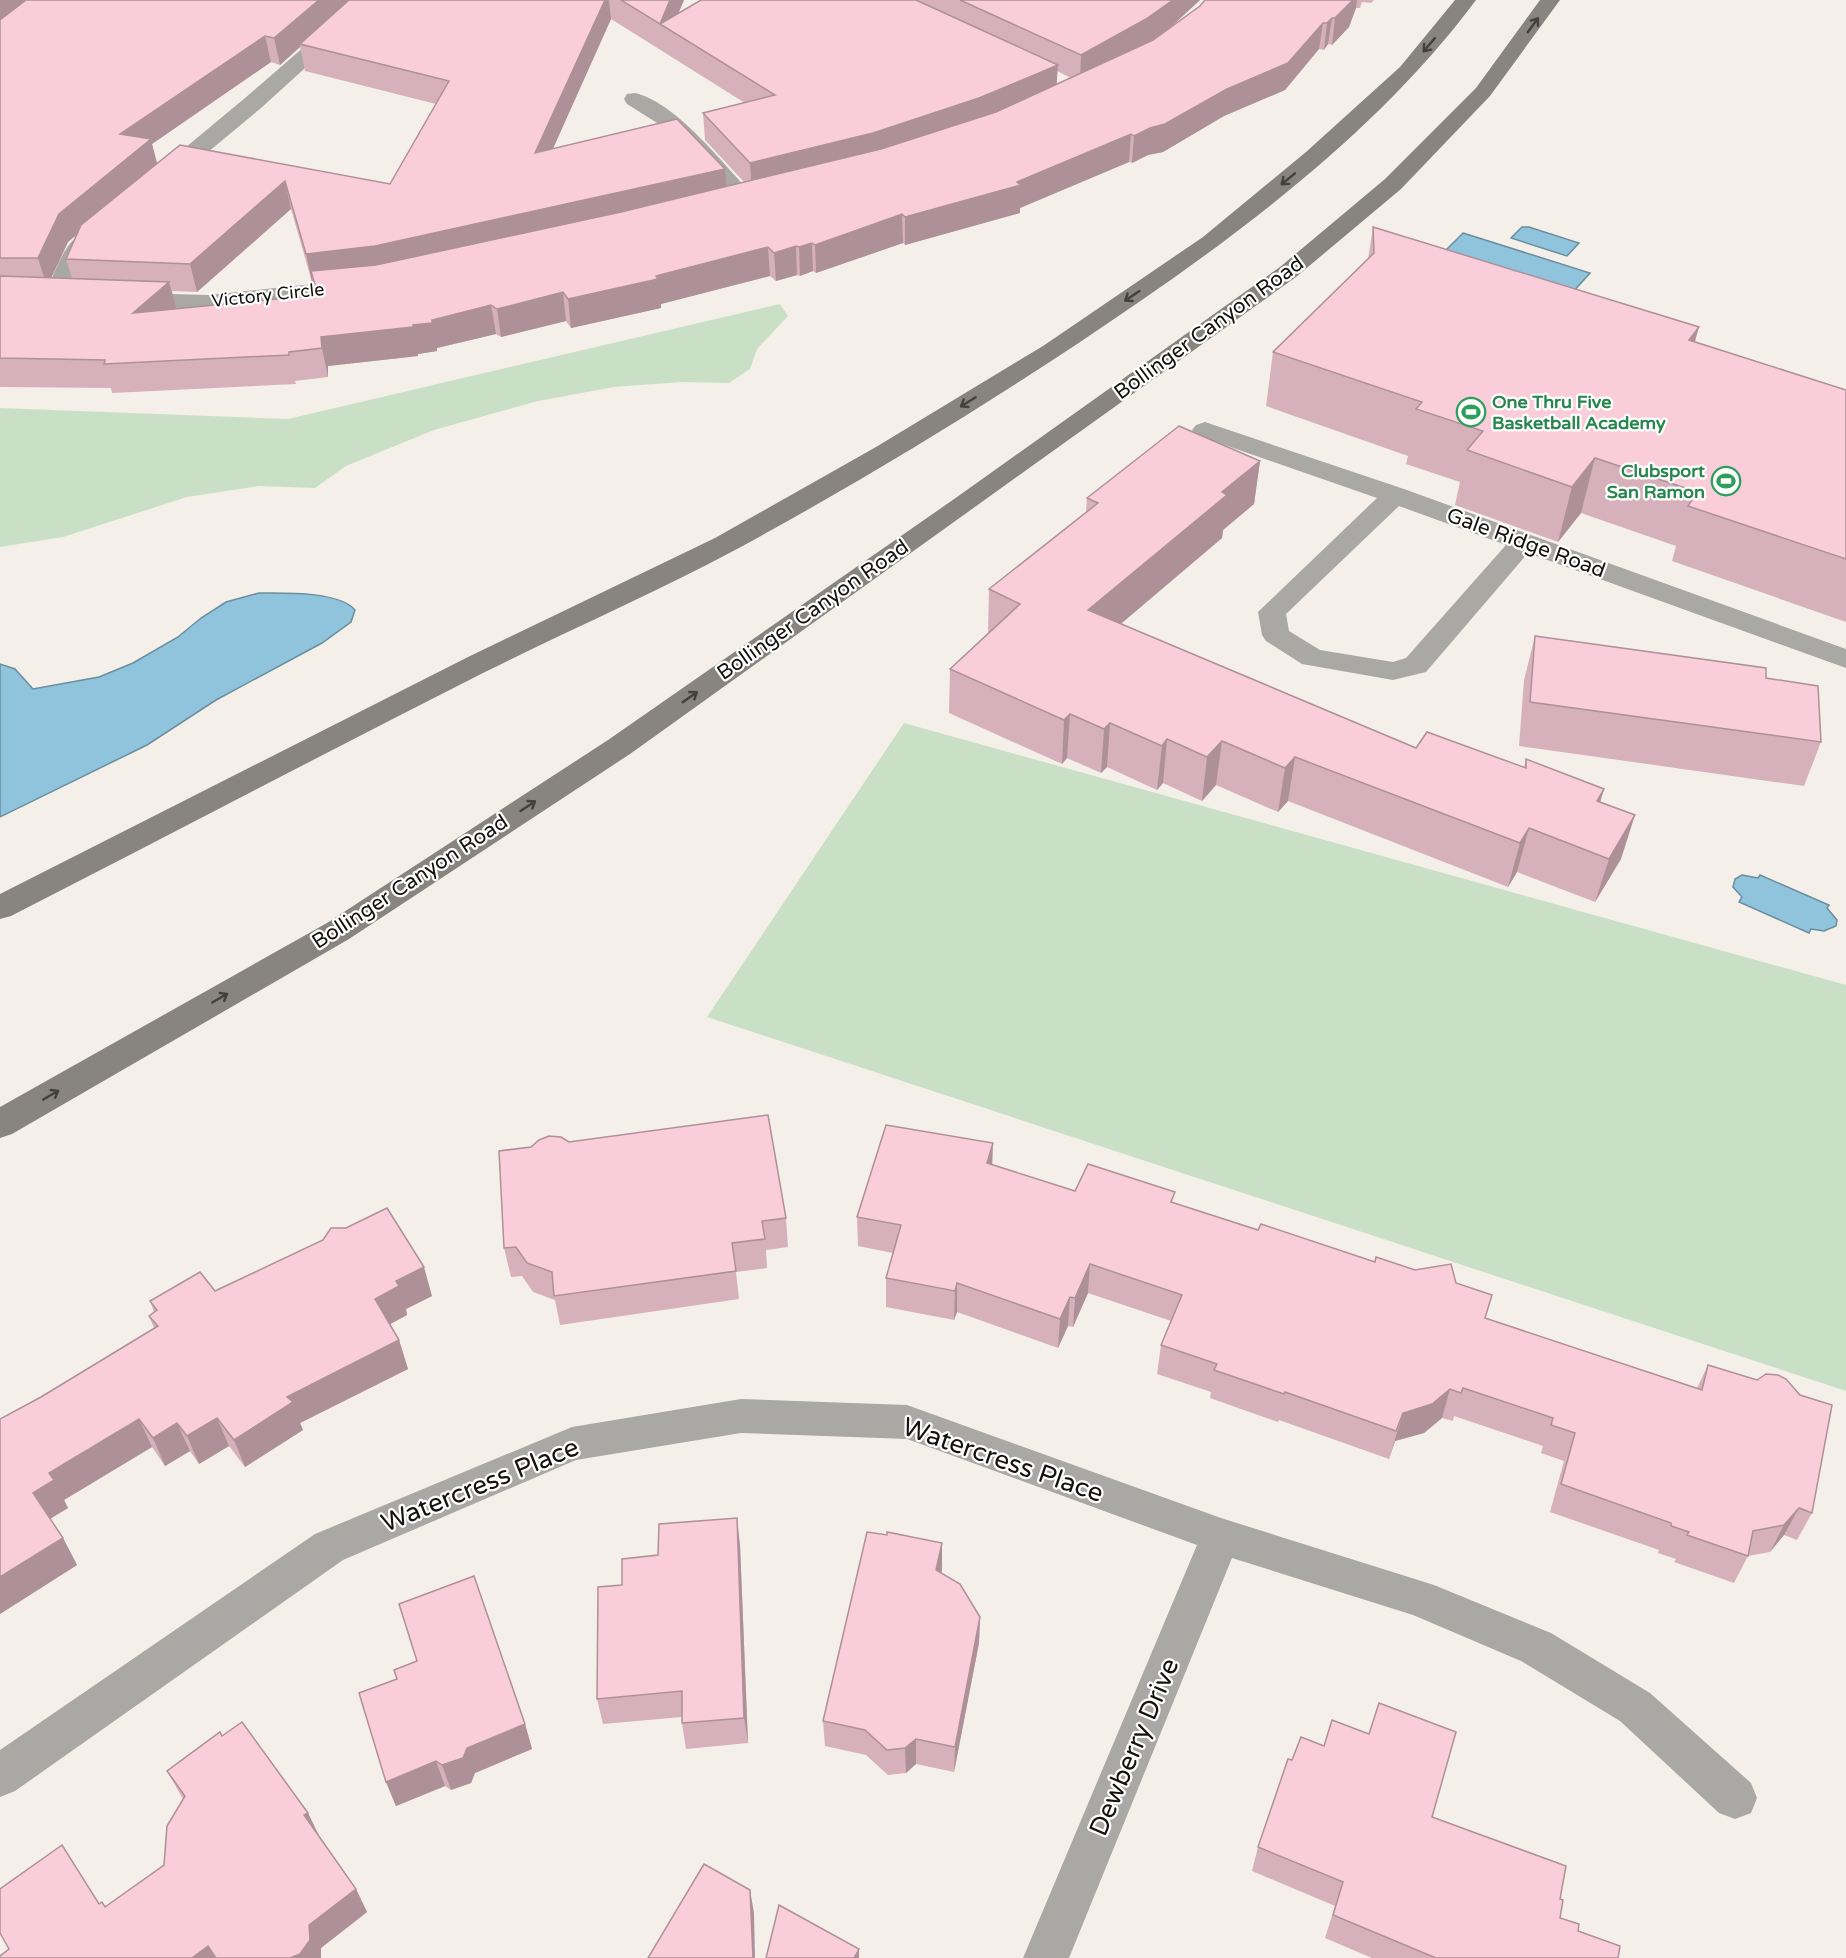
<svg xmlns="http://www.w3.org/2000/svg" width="1846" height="1958" viewBox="0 0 1846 1958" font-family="'Varela Round',sans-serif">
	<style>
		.green { fill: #cae0c6 }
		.water { fill: #90c3dc; stroke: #6a8e9e; stroke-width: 1.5 }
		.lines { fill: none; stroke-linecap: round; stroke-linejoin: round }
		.street { fill: #aaa8a5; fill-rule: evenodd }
		.secondary { fill: #888581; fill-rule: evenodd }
		.wall { fill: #d6b1bb; fill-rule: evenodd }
		.shaded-wall { fill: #ae9099 }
		.building { fill: #f9ceda; stroke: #ae9099; stroke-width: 1.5 }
		.oneway { stroke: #42403d }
		.labels { text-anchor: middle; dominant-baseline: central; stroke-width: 4.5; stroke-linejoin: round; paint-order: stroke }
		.far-street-label { font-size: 18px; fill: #13120f; stroke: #fff }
		.far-leisure-label { font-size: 18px; font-weight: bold; fill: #27864d; stroke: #fff; text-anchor: start }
		.street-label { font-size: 21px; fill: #13120f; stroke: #fff }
		.near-street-label { font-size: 26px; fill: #13120f; stroke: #fff }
	</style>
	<rect width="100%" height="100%" fill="#f4f0e9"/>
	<g class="green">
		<path d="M 780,304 L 788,316 L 757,349 L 750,369 L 729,383 L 682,382 L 614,387 L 538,401 L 434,430 L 346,466 L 315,488 L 259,486 L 187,497 L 63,537 L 0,547 L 0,408 L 288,419 Z"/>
		<path d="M 904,723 L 1846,985 L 1846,1391 L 707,1017 Z"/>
	</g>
	<g class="water">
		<path d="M 1522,227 L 1529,227 L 1579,243 L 1567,256 L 1511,238 Z"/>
		<path d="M 1463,233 L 1590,273 L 1554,313 L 1422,274 Z"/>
		<path d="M 259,593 C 283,593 339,591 355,610 L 351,622 L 322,643 L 216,700 L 147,745 L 0,817 L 0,664 L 15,669 L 33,689 L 99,677 L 133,663 L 178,637 L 201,618 L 226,602 Z"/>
		<path d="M 1742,875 L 1758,878 L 1760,875 L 1829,905 L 1827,908 L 1837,920 L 1836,926 L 1824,931 L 1811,929 L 1809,933 L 1739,902 L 1742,897 L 1733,887 L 1735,879 Z"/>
	</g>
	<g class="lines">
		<g class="street">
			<path d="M 358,0 L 380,0 L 261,108 L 172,182 L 164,184 L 156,182 L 153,177 L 156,172 L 245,98 Z"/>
			<path d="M 635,93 C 677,103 723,164 753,195 L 756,200 L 753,205 L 745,207 L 737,205 L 665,128 L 627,104 L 624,99 L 627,94 Z"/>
			<path d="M 94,227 L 102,229 L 106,234 L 87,252 L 68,298 L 64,303 L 56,305 L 48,303 L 44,298 C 55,273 64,235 94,227 Z"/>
			<path d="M 360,279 L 368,281 L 372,286 L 368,291 L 209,309 L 131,307 L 123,305 L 119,300 L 123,295 L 131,293 L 209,295 Z"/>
			<path d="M 1205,422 L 1404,489 L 1846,649 L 1846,668 L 1528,553 L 1426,672 L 1393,680 L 1302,664 L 1266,641 L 1262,635 L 1258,612 L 1377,498 L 1196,435 L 1192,430 L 1196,425 ZM 1399,506 L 1506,545 L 1406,658 L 1393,662 L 1320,650 L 1289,631 L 1286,614 Z"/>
			<path d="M 741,1399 L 907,1405 L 1221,1518 L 1434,1585 L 1551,1633 L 1650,1693 L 1751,1783 L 1757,1798 L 1751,1813 L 1735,1819 L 1719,1813 L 1620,1721 L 1521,1661 L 1413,1615 L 1232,1558 L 1069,1958 L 1023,1958 L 1197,1545 L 907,1439 L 741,1433 L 576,1460 L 343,1560 L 15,1791 L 0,1797 L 0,1750 L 315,1534 L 572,1427 Z"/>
		</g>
		<g class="secondary">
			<path d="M 1455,0 L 1476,0 C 1387,120 1261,218 1139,302 C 1010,391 875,474 737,549 C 655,593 569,630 485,672 C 327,752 169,835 11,916 L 0,919 L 0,894 L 468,657 L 715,538 L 876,447 L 1043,346 L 1203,237 L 1306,152 L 1400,67 Z"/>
			<path d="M 1540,0 L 1560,0 L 1490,96 L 1401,189 L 1296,277 L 630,754 L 349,939 L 12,1134 L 0,1138 L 0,1107 L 327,923 L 608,740 L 957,497 L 1280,267 L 1385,179 L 1476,88 Z"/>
		</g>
	</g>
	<g class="wall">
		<path d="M 0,0 L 684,0 L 678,14 L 701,0 L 1200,0 L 1173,25 L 1200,6 L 1205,0 L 1374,0 L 1371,3 L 1362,2 L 1360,8 L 1356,8 L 1349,27 L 1332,45 L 1328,44 L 1324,50 L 1319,49 L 1285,90 L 1224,116 L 1163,152 L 1148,155 L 1132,163 L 1129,162 L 1020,208 L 1020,213 L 905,245 L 903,243 L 816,273 L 813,271 L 800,276 L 797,275 L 776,281 L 770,276 L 661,304 L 661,308 L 571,328 L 566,321 L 501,337 L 496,334 L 437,348 L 437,351 L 418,354 L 418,356 L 328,366 L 328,377 L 295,381 L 296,384 L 112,393 L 111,388 L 0,387 ZM 611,19 L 745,103 L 703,113 L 705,140 L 744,182 L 726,187 L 553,148 ZM 300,47 L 305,71 L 436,104 L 390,184 L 157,163 L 152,144 L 271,62 L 280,65 ZM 1057,71 L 1071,78 L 1057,84 ZM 291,209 L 312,282 L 313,282 L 316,296 L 176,309 L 172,291 L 197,292 ZM 76,235 L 66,259 L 72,278 L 51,278 L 68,242 Z"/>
		<path d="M 1373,227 L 1695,342 L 1846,390 L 1846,622 L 1672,561 L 1676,546 L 1581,513 L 1558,542 L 1455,505 L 1460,482 L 1406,464 L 1408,456 L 1266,406 L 1273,352 L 1368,259 Z"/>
		<path d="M 1260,461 L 1254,504 L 1223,530 L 1222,538 L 1121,624 L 1416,748 L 1524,767 L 1526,759 L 1604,789 L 1600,802 L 1621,859 L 1595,902 L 1517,872 L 1508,887 L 1288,801 L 1278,812 L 1216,785 L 1202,801 L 1163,783 L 1157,790 L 1107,767 L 1101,773 L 1067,758 L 1062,764 L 949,713 L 950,669 L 988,633 L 989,589 L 1086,512 L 1087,498 Z"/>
		<path d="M 1535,636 L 1766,678 L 1821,742 L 1804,786 L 1519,746 L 1524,680 Z"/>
		<path d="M 569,1142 L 786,1218 L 788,1247 L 766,1250 L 767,1268 L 736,1272 L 739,1299 L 560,1325 L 555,1300 L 533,1292 L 522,1276 L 511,1277 L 504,1248 Z"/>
		<path d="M 992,1165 L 1075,1191 L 1174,1203 L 1258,1230 L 1456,1283 L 1485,1318 L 1697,1388 L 1708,1365 L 1812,1513 L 1797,1540 L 1784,1535 L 1770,1552 L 1748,1556 L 1734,1583 L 1674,1562 L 1676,1559 L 1658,1553 L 1659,1550 L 1550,1512 L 1564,1461 L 1541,1453 L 1543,1446 L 1454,1416 L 1453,1421 L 1442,1418 L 1424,1433 L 1395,1441 L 1389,1459 L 1279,1420 L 1278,1422 L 1210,1398 L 1211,1392 L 1157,1374 L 1161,1345 L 1171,1321 L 1088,1293 L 1073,1327 L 1068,1326 L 1058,1348 L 957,1312 L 954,1320 L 886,1307 L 886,1278 L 893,1253 L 858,1246 L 857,1217 Z"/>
		<path d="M 215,1291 L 432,1296 L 406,1309 L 407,1315 L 390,1324 L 399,1340 L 408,1369 L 300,1423 L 303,1430 L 245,1467 L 229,1446 L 199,1464 L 190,1451 L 165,1466 L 152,1447 L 64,1500 L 68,1508 L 50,1519 L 63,1538 L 77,1565 L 0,1614 L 0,1419 L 41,1397 L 154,1328 L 149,1316 L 154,1312 L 150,1301 Z"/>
		<path d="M 942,1543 L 941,1573 L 980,1617 L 979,1643 L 954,1772 L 916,1764 L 906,1773 L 888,1775 L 866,1755 L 825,1746 L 823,1721 Z"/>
		<path d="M 740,1545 L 748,1743 L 686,1749 L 682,1723 L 682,1717 L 603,1724 L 597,1699 L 622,1585 L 658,1555 Z"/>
		<path d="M 525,1724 L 532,1749 L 475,1773 L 471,1783 L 451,1790 L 445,1786 L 396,1806 L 386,1782 Z"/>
		<path d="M 222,1736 L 308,1813 L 318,1834 L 356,1889 L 367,1912 L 321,1948 L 321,1958 L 0,1958 L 9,1949 L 62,1845 L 99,1903 L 105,1907 L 164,1865 L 183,1799 L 167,1771 Z"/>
		<path d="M 1432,1817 L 1560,1899 L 1560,1918 L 1578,1931 L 1618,1958 L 1372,1958 L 1325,1938 L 1335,1906 L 1252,1871 L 1258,1847 Z"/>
	</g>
	<g class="shaded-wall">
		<path d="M 0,0 L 37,0 L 0,28 Z"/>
		<path d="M 319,0 L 355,0 L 300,44 L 300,47 L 280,65 L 274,38 Z"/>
		<path d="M 605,0 L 609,0 L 611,19 L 539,180 L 535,153 Z"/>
		<path d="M 670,0 L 684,0 L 671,31 L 660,24 L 662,51 L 660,24 Z"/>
		<path d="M 1173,0 L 1200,0 L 1173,25 L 1144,46 L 1080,82 L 1081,55 Z"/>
		<path d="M 1353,0 L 1357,0 L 1356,8 L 1349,27 L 1332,45 L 1335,18 Z"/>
		<path d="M 1332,18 L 1328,44 L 1324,50 L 1327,23 Z"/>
		<path d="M 1323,23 L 1319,49 L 1285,90 L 1224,116 L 1163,152 L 1148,155 L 1132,163 L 1134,136 Z"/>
		<path d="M 265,36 L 271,62 L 152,144 L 158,167 L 68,242 L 47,287 L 38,258 L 59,214 L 120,134 Z"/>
		<path d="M 1058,65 L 1056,92 L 978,125 L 752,190 L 750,163 Z"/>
		<path d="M 1131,134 L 1129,162 L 1020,208 L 1020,213 L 905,245 L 905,217 L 1017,182 Z"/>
		<path d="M 725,169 L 727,197 L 381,275 L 311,271 L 313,282 L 312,282 L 306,254 Z"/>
		<path d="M 285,181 L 291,209 L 197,292 L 190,264 Z"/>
		<path d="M 902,214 L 903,243 L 816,273 L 815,245 Z"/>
		<path d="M 812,243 L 813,271 L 800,276 L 799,247 Z"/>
		<path d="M 796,246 L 797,275 L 776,281 L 774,253 Z"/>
		<path d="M 768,247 L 770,276 L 661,304 L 661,308 L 571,328 L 568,299 Z"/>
		<path d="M 169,282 L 177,310 L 133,313 Z"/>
		<path d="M 563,292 L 566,321 L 501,337 L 497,309 Z"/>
		<path d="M 491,305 L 496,334 L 437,348 L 437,351 L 418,354 L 418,356 L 328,366 L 328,377 L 322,348 L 321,337 L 413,325 Z"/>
		<path d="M 1699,327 L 1684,381 L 1689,340 Z"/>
		<path d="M 1595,458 L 1581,513 L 1558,542 L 1572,487 Z"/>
		<path d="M 1260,461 L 1254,504 L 1223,530 L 1222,538 L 1085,654 L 1088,610 L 1222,492 Z"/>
		<path d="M 1070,714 L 1067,758 L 1062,764 L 1064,720 Z"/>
		<path d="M 1110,723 L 1107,767 L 1101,773 L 1104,729 Z"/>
		<path d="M 1167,739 L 1163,783 L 1157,790 L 1162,746 Z"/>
		<path d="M 1222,741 L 1216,785 L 1202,801 L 1207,757 Z"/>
		<path d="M 1295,757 L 1288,801 L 1278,812 L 1285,768 Z"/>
		<path d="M 1604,789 L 1591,833 L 1597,801 Z"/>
		<path d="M 1635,815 L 1621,859 L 1595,902 L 1609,859 Z"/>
		<path d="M 1529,828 L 1517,872 L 1508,887 L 1520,843 Z"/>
		<path d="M 993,1143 L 992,1173 L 987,1163 Z"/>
		<path d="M 1090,1264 L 1088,1293 L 1073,1327 L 1075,1298 Z"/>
		<path d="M 424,1267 L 432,1296 L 406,1309 L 407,1315 L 383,1328 L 375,1299 L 396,1281 Z"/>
		<path d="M 957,1283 L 957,1312 L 954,1320 L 955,1291 Z"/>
		<path d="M 1070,1297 L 1068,1326 L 1058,1348 L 1060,1319 Z"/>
		<path d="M 399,1340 L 408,1369 L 300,1423 L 303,1430 L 245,1467 L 234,1440 L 287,1397 Z"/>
		<path d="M 1450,1389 L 1442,1418 L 1424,1433 L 1395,1441 L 1389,1459 L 1403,1413 Z"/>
		<path d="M 217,1418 L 229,1446 L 199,1464 L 187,1436 Z"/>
		<path d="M 139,1419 L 152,1447 L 64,1500 L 68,1508 L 48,1520 L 33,1493 L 49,1473 Z"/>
		<path d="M 177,1423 L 190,1451 L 165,1466 L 153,1438 Z"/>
		<path d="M 1799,1508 L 1784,1535 L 1770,1552 L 1784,1525 Z"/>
		<path d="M 737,1518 L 740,1545 L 748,1743 L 744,1718 Z"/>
		<path d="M 63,1538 L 77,1565 L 0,1614 L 0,1577 Z"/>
		<path d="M 942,1543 L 942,1570 L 936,1597 L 936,1570 Z"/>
		<path d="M 980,1617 L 979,1643 L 954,1772 L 955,1747 Z"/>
		<path d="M 525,1724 L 532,1749 L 475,1773 L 471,1783 L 451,1790 L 442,1765 L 467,1748 Z"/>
		<path d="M 916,1739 L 916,1764 L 906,1773 L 905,1748 Z"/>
		<path d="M 436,1761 L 445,1786 L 396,1806 L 386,1782 Z"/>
		<path d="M 308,1813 L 320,1838 L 304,1815 Z"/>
		<path d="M 356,1889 L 367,1912 L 321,1948 L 321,1958 L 290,1958 L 309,1925 Z"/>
		<path d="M 750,1890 L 754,1913 L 755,1958 L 753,1958 Z"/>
		<path d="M 208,1946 L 215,1958 L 192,1958 Z"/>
		<path d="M 859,1949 L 859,1958 L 854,1958 Z"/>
	</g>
	<g class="building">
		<path d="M 26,0 L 319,0 L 274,38 L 265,36 L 120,134 L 151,139 L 59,214 L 38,258 L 0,258 L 0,20 Z"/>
		<path d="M 349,0 L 605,0 L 535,153 L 677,119 L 725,169 L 375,246 L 306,254 L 285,181 L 190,264 L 66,259 L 81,225 L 180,145 L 390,184 L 449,81 L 300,44 Z"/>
		<path d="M 621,0 L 670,0 L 660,24 Z"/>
		<path d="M 701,0 L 916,0 L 1058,65 L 979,98 L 873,133 L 750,163 L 703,113 L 775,95 L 660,24 Z"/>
		<path d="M 960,0 L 1173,0 L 1146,19 L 1081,55 Z"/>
		<path d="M 1205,0 L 1353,0 L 1335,18 L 1332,18 L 1327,23 L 1323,23 L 1288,63 L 1227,89 L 1165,124 L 1150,128 L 1134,136 L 1131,134 L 1017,182 L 1021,185 L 905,217 L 902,214 L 815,245 L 812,243 L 799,247 L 796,246 L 774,253 L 768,247 L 656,276 L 658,279 L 568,299 L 563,292 L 497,309 L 491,305 L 432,320 L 432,323 L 413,325 L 413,327 L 321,337 L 322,348 L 289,352 L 289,355 L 104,364 L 105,360 L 0,358 L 0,276 L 169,282 L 133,313 L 318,295 L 311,271 L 376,265 L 621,212 L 881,149 L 996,112 L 1153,40 L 1200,6 Z"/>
		<path d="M 1373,227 L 1699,327 L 1689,340 L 1846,390 L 1846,559 L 1688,506 L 1697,492 L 1595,458 L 1572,487 L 1467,450 L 1483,431 L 1416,409 L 1422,402 L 1273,352 L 1374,253 Z"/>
		<path d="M 1179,426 L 1260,461 L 1222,492 L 1227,495 L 1088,610 L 1416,748 L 1427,732 L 1526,768 L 1526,759 L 1604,789 L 1597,801 L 1635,815 L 1609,859 L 1529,828 L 1520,843 L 1295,757 L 1285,768 L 1222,741 L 1207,757 L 1167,739 L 1162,746 L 1110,723 L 1104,729 L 1070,714 L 1064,720 L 950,669 L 1020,604 L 989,589 L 1098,503 L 1087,498 Z"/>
		<path d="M 1535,636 L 1766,668 L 1766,678 L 1818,686 L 1821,742 L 1530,702 Z"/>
		<path d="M 768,1115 L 786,1218 L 762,1221 L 765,1239 L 732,1243 L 736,1271 L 554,1296 L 552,1272 L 527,1263 L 516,1247 L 504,1248 L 499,1151 L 531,1147 L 539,1140 L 549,1136 L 561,1137 L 569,1142 Z"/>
		<path d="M 886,1125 L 993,1143 L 987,1163 L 1075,1191 L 1088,1164 L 1175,1192 L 1171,1202 L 1258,1230 L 1261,1224 L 1375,1262 L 1376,1257 L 1415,1270 L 1451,1264 L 1456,1283 L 1492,1295 L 1485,1318 L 1702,1390 L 1708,1365 L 1757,1380 L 1766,1374 L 1778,1375 L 1786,1379 L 1800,1395 L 1832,1405 L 1812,1513 L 1799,1508 L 1784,1525 L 1753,1531 L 1748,1556 L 1687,1535 L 1689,1532 L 1671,1526 L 1671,1523 L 1561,1484 L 1575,1433 L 1551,1425 L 1553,1418 L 1463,1388 L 1461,1393 L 1450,1389 L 1432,1404 L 1403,1413 L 1396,1431 L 1285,1392 L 1284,1394 L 1214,1370 L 1217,1364 L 1161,1345 L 1182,1295 L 1090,1264 L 1075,1298 L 1070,1297 L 1060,1319 L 957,1283 L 955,1291 L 886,1278 L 901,1225 L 857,1217 Z"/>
		<path d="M 387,1208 L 424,1267 L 396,1281 L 399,1286 L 375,1299 L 399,1340 L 287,1397 L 293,1402 L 234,1440 L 217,1418 L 187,1436 L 177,1423 L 153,1438 L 139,1419 L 49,1473 L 54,1480 L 33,1493 L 63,1538 L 0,1577 L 0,1419 L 41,1397 L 158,1326 L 149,1316 L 157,1310 L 150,1301 L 200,1272 L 215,1291 L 323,1240 L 331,1228 L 346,1228 Z"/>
		<path d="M 737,1518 L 744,1718 L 682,1723 L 682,1691 L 597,1699 L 598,1587 L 622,1585 L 622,1559 L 658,1555 L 659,1524 Z"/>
		<path d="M 867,1532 L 887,1535 L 887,1532 L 942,1543 L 936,1570 L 960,1584 L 980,1617 L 955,1747 L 916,1739 L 905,1748 L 887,1750 L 865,1730 L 823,1721 Z"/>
		<path d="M 474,1576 L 525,1724 L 467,1748 L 463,1758 L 442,1765 L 436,1761 L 386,1782 L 359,1693 L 397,1679 L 394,1670 L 417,1661 L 399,1604 Z"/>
		<path d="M 1379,1703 L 1456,1732 L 1432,1817 L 1566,1866 L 1560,1899 L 1563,1900 L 1560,1918 L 1579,1924 L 1578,1931 L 1620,1946 L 1618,1958 L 1436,1958 L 1333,1915 L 1343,1882 L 1258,1847 L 1288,1759 L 1292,1760 L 1301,1737 L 1324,1746 L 1332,1720 L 1369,1734 Z"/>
		<path d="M 242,1722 L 308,1813 L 304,1815 L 356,1889 L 309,1925 L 310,1940 L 300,1954 L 290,1958 L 216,1958 L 208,1946 L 192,1958 L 0,1958 L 0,1956 L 9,1949 L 0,1933 L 0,1889 L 62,1845 L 99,1904 L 102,1902 L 105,1907 L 164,1865 L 167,1826 L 185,1796 L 167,1771 L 220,1732 L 222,1736 Z"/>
		<path d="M 704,1864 L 750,1890 L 753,1958 L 648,1958 Z"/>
		<path d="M 779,1905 L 859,1949 L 854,1958 L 766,1958 Z"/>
	</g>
	<defs><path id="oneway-shaft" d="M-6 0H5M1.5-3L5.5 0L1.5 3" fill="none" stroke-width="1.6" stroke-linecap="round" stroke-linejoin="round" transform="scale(1.5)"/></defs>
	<g class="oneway">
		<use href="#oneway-shaft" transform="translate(1533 25) rotate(-54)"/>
		<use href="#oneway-shaft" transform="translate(1429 45) rotate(130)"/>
		<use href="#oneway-shaft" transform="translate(1288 179) rotate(141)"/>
		<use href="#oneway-shaft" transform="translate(1132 296) rotate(146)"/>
		<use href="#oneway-shaft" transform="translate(968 402) rotate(148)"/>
		<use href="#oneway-shaft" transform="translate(690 697) rotate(-35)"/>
		<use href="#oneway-shaft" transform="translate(528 806) rotate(-33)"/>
		<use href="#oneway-shaft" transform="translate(220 998) rotate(-30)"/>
		<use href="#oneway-shaft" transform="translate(51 1095) rotate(-30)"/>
	</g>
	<defs>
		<g id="stadium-ring" transform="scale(1.5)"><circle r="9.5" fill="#fff" stroke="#2e9e5b" stroke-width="1.5"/><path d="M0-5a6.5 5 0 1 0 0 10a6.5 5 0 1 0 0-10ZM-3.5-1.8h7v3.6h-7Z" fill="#2e9e5b"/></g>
	</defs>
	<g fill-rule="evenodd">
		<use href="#stadium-ring" x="1471" y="412"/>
		<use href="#stadium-ring" x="1726" y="481"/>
	</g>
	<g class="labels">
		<g class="far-street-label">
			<text transform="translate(268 295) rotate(-6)">Victory Circle</text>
		</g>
		<g class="far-leisure-label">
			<text x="1492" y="402">One Thru Five<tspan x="1492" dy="21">Basketball Academy</tspan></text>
			<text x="1705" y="471" text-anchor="end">Clubsport<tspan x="1705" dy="21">San Ramon</tspan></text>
		</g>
		<g class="street-label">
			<text transform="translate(1209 328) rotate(-36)">Bollinger Canyon Road</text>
			<text transform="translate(1526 543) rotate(20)">Gale Ridge Road</text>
			<text transform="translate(813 610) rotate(-35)">Bollinger Canyon Road</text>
			<text transform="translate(410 882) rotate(-33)">Bollinger Canyon Road</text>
		</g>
		<g class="near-street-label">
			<text transform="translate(1003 1460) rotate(19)">Watercress Place</text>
			<text transform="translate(480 1485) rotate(-22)">Watercress Place</text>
			<text transform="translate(1134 1747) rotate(-67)">Dewberry Drive</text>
		</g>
	</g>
</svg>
